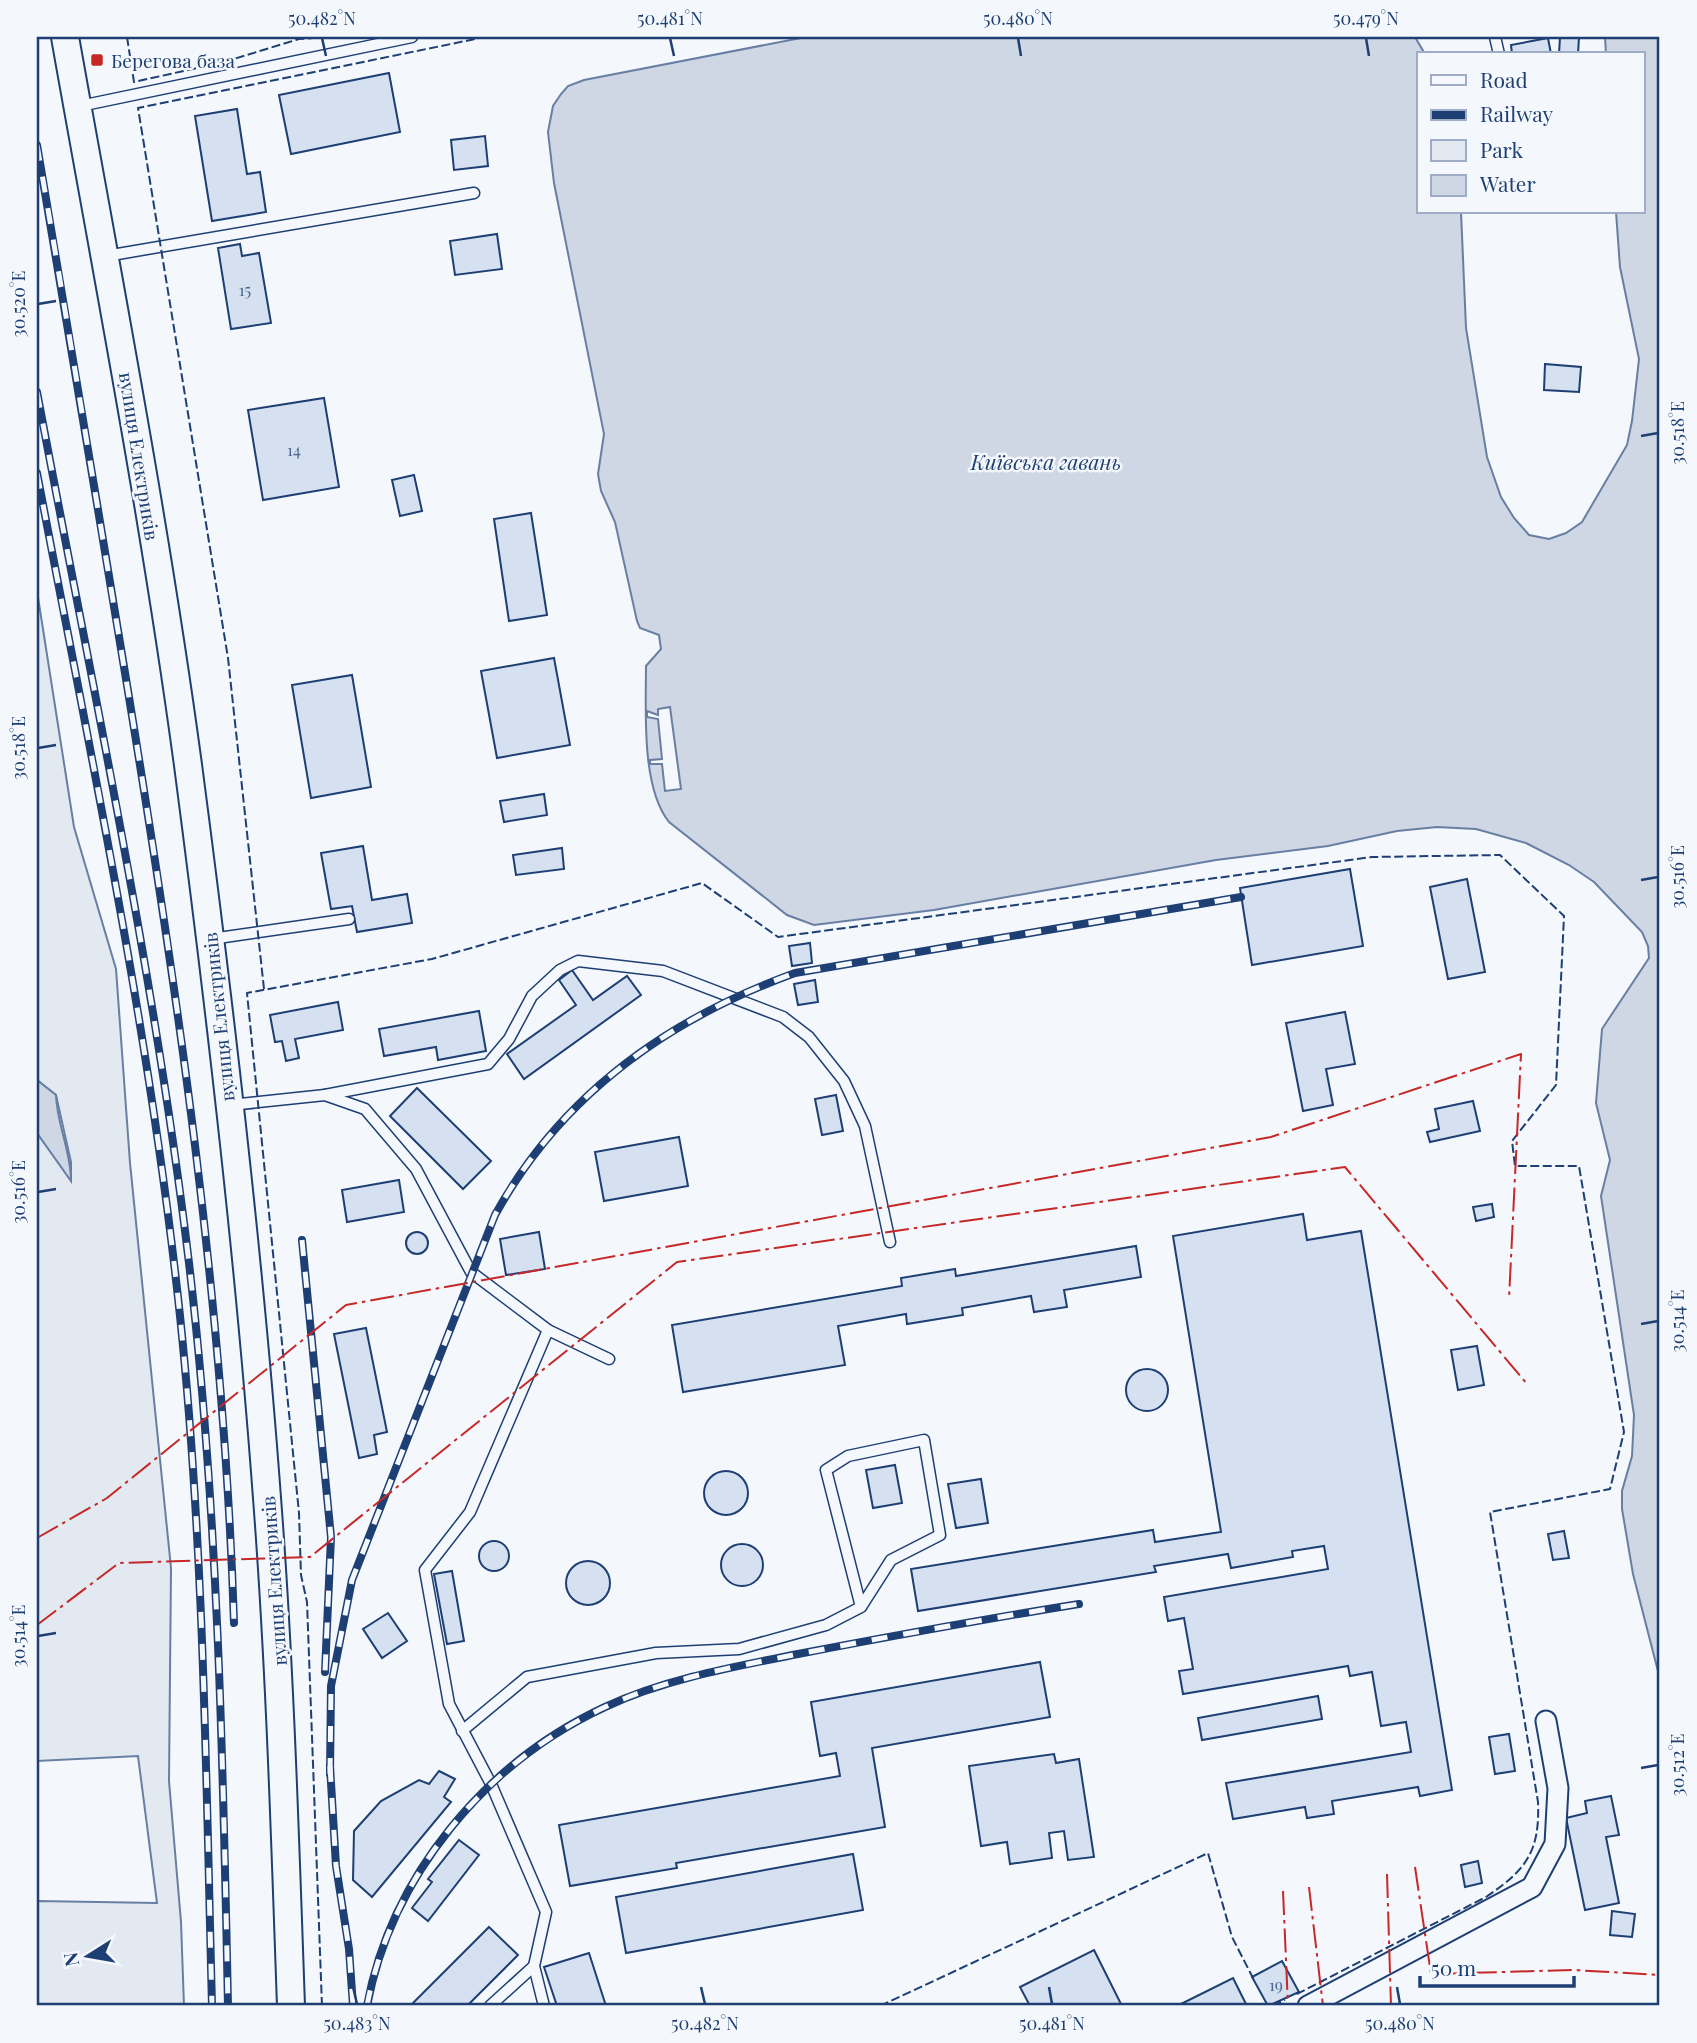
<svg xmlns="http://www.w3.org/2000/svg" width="1697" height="2043" viewBox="0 0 1697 2043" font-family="'Playfair Display',serif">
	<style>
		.green { fill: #e3e9f0; stroke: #687fa3; stroke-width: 2 }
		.water { fill: #cfd7e4; stroke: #687fa3; stroke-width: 2 }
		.pier { fill: #f4f7fb; stroke: #687fa3; stroke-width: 2 }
		.building { fill: #d5e0f0; stroke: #1d3f73; stroke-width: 2 }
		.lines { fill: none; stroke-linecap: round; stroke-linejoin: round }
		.lane-casing { stroke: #1d3f73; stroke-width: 13 }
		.street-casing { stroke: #1d3f73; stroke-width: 23 }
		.secondary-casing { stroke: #1d3f73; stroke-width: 30 }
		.lane { stroke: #f4f7fb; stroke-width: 10 }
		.street { stroke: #f4f7fb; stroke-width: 19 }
		.secondary { stroke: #f4f7fb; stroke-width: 26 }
		.rail-casing { stroke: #1d3f73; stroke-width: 8 }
		.rail { stroke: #f4f7fb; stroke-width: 5; stroke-dasharray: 16; stroke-linecap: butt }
		.fence { stroke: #1d3f73; stroke-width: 2; stroke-dasharray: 9 3.5; stroke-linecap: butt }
		.power { stroke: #c62828; stroke-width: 2; stroke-dasharray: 24 5 3.5 5; stroke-linecap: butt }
		.ticks { fill: none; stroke: #1d3f73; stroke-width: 2.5 }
		.poi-dot { fill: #c62828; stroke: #f4f7fb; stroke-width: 2.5 }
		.labels { text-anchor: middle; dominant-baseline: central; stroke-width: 5; stroke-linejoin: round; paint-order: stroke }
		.number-label { font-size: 16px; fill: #4b6792 }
		.poi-label { font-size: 19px; fill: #1d3f73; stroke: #f4f7fb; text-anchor: start }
		.street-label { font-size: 19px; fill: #1d3f73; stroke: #f4f7fb }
		.water-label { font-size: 21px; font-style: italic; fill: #1d3f73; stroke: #f4f7fb }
		.neatline { fill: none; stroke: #1d3f73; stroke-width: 2.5 }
		.ticks-label { font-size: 18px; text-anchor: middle; fill: #1d3f73 }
	</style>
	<rect width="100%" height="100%" fill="#f4f7fb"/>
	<path class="green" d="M 37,591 L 74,827 L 116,969 L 130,1163 L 171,1568 L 169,1781 L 181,1922 L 184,2006 L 37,2006 L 37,1901 L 157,1903 L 138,1756 L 37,1761 L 37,1133 L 71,1180 L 71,1162 L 56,1095 L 37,1080 Z"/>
	<g class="water">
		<path d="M 806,37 L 1415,37 L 1425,54 L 1419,54 L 1419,212 L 1461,212 L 1466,328 L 1487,457 L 1501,497 L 1514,518 L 1529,535 L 1549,539 L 1566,533 L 1582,522 L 1627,445 L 1632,421 L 1639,359 L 1620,267 L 1616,212 L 1643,212 L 1643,54 L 1606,54 L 1605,37 L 1660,37 L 1660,1679 L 1633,1574 L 1622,1509 L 1622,1491 L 1632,1456 L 1634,1415 L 1601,1196 L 1610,1160 L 1596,1103 L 1602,1029 L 1649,958 L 1648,946 L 1642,932 L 1594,882 L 1569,865 L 1526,843 L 1476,829 L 1437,827 L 1397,831 L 1328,846 L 1216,860 L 934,910 L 814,925 L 787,915 L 669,822 C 641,787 646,710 646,666 L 661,649 L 659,635 L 640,628 L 637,621 L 615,522 L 601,491 L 598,474 L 604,434 L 554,183 L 548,132 L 553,106 L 561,94 L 568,86 L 584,80 Z"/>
		<path d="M 37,1080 L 56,1095 C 57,1125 71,1151 71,1181 L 37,1133 Z"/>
	</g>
	<path class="pier" d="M 670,707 L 681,789 L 665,791 L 662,764 L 650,764 L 650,760 L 662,759 L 658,719 L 647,717 L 647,711 L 658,715 L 658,709 Z"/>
	<g class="building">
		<path d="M 1560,37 L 1579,37 L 1578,54 L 1559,54 Z"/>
		<path d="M 1548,38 L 1551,54 L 1512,54 L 1511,45 Z"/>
		<path d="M 389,73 L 400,132 L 291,154 L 279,95 Z"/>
		<path d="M 237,109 L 247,174 L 260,172 L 266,212 L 212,221 L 195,116 Z"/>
		<path d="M 485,136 L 488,166 L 454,170 L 451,140 Z"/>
		<path d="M 497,234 L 502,269 L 455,275 L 450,241 Z"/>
		<path d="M 240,244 L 242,256 L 259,253 L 271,323 L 231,329 L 218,248 Z"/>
		<path d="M 1545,364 L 1581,367 L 1579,392 L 1544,390 Z"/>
		<path d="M 324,398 L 339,487 L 263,500 L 248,410 Z"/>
		<path d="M 414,475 L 422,511 L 400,516 L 392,480 Z"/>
		<path d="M 531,513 L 547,615 L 509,621 L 494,519 Z"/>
		<path d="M 554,658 L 570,745 L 497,758 L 481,671 Z"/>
		<path d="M 352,675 L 371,787 L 311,798 L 292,685 Z"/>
		<path d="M 544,794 L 547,815 L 504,822 L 500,801 Z"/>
		<path d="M 363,846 L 372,900 L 407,894 L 412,923 L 357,932 L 352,906 L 331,909 L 321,853 Z"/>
		<path d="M 562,848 L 564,869 L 516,875 L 513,855 Z"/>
		<path d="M 1350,869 L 1363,946 L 1252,965 L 1240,888 Z"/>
		<path d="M 1467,879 L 1485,972 L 1448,979 L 1430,887 Z"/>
		<path d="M 810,943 L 812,963 L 792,966 L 789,946 Z"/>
		<path d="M 572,970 L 593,1000 L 627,976 L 641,995 L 524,1079 L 507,1054 L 576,1005 L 559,980 Z"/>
		<path d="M 815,980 L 818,1002 L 798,1005 L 794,984 Z"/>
		<path d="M 338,1002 L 343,1030 L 295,1039 L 299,1058 L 286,1061 L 282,1041 L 275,1042 L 270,1015 Z"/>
		<path d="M 479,1011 L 486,1051 L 438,1060 L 436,1047 L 384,1056 L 379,1029 Z"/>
		<path d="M 1345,1012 L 1355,1064 L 1326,1069 L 1333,1105 L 1303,1111 L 1286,1023 Z"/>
		<path d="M 417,1088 L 491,1161 L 463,1189 L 390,1116 Z"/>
		<path d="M 836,1095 L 843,1131 L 822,1135 L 815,1099 Z"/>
		<path d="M 1473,1101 L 1480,1131 L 1430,1142 L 1427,1132 L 1439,1129 L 1435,1109 Z"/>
		<path d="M 679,1137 L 688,1186 L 604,1201 L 595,1152 Z"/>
		<path d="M 399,1180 L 404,1212 L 347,1222 L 342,1190 Z"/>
		<path d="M 1492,1204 L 1494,1217 L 1476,1221 L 1473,1207 Z"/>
		<path d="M 1303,1214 L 1307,1240 L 1361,1231 L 1452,1790 L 1420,1796 L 1418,1787 L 1332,1801 L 1334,1814 L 1307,1818 L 1305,1807 L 1233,1819 L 1226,1783 L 1411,1752 L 1406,1722 L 1381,1726 L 1372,1672 L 1350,1676 L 1348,1666 L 1183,1694 L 1179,1671 L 1193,1669 L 1184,1618 L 1168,1621 L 1164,1597 L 1328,1569 L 1324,1546 L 1292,1551 L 1293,1557 L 1231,1568 L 1228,1554 L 1154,1566 L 1156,1572 L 918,1611 L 911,1569 L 1153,1530 L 1155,1542 L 1221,1532 L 1173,1236 Z"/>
		<path d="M 539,1232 L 545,1269 L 506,1275 L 500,1239 Z"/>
		<circle cx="417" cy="1243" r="11"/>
		<path d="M 1136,1246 L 1141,1277 L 1064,1290 L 1067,1307 L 1034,1312 L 1031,1296 L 962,1308 L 963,1315 L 907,1324 L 906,1314 L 838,1326 L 845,1365 L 683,1392 L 672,1325 L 902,1286 L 901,1278 L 955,1269 L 956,1276 Z"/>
		<path d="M 366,1328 L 387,1432 L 374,1435 L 377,1454 L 359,1458 L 334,1334 Z"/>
		<path d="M 1477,1346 L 1484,1385 L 1458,1390 L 1451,1350 Z"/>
		<circle cx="1147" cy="1390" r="21"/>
		<path d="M 895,1465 L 902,1503 L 873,1508 L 866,1470 Z"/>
		<circle cx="726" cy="1493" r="22"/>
		<path d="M 981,1479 L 988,1523 L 956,1528 L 948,1484 Z"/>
		<path d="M 1564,1531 L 1569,1558 L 1553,1560 L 1548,1534 Z"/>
		<circle cx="494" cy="1556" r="15"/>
		<circle cx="742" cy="1565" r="21"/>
		<circle cx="588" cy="1583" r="22"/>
		<path d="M 452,1571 L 464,1641 L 447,1644 L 434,1574 Z"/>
		<path d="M 388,1613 L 407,1641 L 382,1658 L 363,1629 Z"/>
		<path d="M 1040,1662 L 1050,1717 L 872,1748 L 885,1827 L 676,1863 L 677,1868 L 570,1886 L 559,1825 L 840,1776 L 836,1753 L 820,1756 L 811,1702 Z"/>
		<path d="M 1318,1696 L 1322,1719 L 1202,1740 L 1198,1718 Z"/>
		<path d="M 1509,1734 L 1515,1771 L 1495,1774 L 1489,1737 Z"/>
		<path d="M 1054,1754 L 1056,1763 L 1079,1759 L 1094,1857 L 1068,1860 L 1064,1831 L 1049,1833 L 1052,1858 L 1010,1864 L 1007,1842 L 981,1846 L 969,1766 Z"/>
		<path d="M 439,1771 L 455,1779 L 444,1797 L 451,1802 L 372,1897 L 353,1880 L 354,1831 L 381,1801 L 419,1780 L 429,1784 Z"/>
		<path d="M 1611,1796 L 1619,1835 L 1606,1837 L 1619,1903 L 1585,1910 L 1566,1818 L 1587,1813 L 1585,1801 Z"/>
		<path d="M 459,1840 L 479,1855 L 428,1921 L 412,1908 L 432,1882 L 428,1879 Z"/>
		<path d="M 853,1854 L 863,1910 L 626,1953 L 616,1897 Z"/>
		<path d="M 1478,1861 L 1482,1883 L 1465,1887 L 1461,1865 Z"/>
		<path d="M 1612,1911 L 1635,1914 L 1632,1937 L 1610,1935 Z"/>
		<path d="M 489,1927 L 518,1955 L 467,2006 L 410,2006 Z"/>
		<path d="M 1094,1950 L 1122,2006 L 1030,2006 L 1020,1987 Z"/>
		<path d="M 589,1953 L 606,2006 L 557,2006 L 544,1967 Z"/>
		<path d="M 1282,1961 L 1299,1992 L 1268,2006 L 1252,1977 Z"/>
		<path d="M 1233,1978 L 1247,2006 L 1177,2006 Z"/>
	</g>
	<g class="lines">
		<g class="lane-casing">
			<g id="lane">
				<path d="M 1495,37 L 1499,54"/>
				<path d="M 80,106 L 412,37"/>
				<path d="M 106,256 L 474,193"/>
				<path d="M 211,939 L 349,919"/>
				<path d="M 325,1095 L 488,1064 L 509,1039 L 532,996 L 560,970 L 578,961 L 663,971 L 783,1017 L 809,1037 L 844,1081 L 865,1126 L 890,1242"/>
				<path d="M 231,1105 L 325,1095 L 365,1109 L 416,1169 L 471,1272 L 548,1330 L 609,1359"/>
				<path d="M 462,1731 L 527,1677 L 656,1653 L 739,1649 L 826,1625 L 861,1607 L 826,1470 L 848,1456 L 924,1440 L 940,1535 L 891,1560 L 861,1607"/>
				<path d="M 490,2006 L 534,1966"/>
				<path d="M 544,2006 L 534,1966 L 546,1912 L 491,1784 L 449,1704 L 425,1570 L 470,1512 L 548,1330"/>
			</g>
		</g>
		<g class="street-casing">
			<path id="street" d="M 1308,2006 L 1532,1887 L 1555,1844 L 1558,1788 L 1546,1721"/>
		</g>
		<g class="secondary-casing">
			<path id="secondary" d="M 65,37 C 108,279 155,521 188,765 C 220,1008 249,1253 267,1498 C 280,1667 285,1837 291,2006"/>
		</g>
		<use href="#lane" class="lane"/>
		<use href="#street" class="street"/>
		<use href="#secondary" class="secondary"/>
		<g class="rail-casing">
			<g id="rail">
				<path d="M 37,145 C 68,325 97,505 127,685 C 178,996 224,1308 234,1623"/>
				<path d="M 37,392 C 91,681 154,970 189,1263 C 218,1509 223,1758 228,2006"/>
				<path d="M 37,473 C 90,753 150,1032 180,1316 C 204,1545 206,1776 212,2006"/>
				<path d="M 302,1240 L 331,1537 L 325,1672"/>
				<path d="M 330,1766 L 336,1866 L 349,1949 L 353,2006"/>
				<path d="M 330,1774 L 331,1686 L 352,1580 L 495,1215 C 561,1095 668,1019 795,973 L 1241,897"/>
				<path d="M 367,2006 C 391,1876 486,1762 605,1707 C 665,1679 733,1667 798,1654 C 892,1636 985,1619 1079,1604"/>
			</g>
		</g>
		<use href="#rail" class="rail"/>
		<g class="fence">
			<path d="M 127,37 L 134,82 L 224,62 L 299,39 L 329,37"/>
			<path d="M 264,989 L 228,658 L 138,108 L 485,37"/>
			<path d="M 322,2006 L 307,1602 L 301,1575 L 299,1513 L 247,993 L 432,959 L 702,883 L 778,937 L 1372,857 L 1500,855 L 1564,916 L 1556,1085 L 1512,1141 L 1515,1166 L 1579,1166 L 1624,1432 L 1610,1489 L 1490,1512 L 1538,1802 C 1540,1852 1526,1870 1486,1897 L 1295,1995"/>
			<path d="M 880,2006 L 1208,1853 L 1232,1937 L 1255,1982"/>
			<path d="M 1273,2006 L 1285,2000"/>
		</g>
		<g class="power">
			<path d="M 37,1538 L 107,1498 L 346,1305 L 1271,1137 L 1521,1054 L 1509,1299"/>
			<path d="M 37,1625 L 119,1563 L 310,1557 L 677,1262 L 1345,1167 L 1527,1384"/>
			<path d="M 1415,1867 L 1431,1974 L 1574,1970 L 1660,1975"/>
			<path d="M 1387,1874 L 1391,2006"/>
			<path d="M 1309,1887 L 1323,2006"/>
			<path d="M 1283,1891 L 1288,2006"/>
		</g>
	</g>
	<path class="ticks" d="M 322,38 L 326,56M 670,38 L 674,56M 1018,38 L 1021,56M 1366,38 L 1369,56M 38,304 L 56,301M 1641,436 L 1658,433M 38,748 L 56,745M 1641,880 L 1658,877M 38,1192 L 56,1189M 1641,1324 L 1658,1321M 38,1636 L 56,1633M 1641,1768 L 1658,1765M 353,1987 L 357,2004M 701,1987 L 705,2004M 1049,1987 L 1052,2004M 1397,1987 L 1400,2004"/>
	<rect class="poi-dot" x="90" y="53" width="14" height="14" rx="3.5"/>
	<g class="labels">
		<g class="number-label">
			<text x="245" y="289">15</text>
			<text x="294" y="449">14</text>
			<text x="1276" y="1984">19</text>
		</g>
		<g class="poi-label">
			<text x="111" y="60">Берегова база</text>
		</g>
		<g class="street-label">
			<text transform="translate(140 456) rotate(81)">вулиця Електриків</text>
			<text transform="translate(218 1017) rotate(-96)">вулиця Електриків</text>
			<text transform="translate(273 1581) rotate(-94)">вулиця Електриків</text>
		</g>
		<g class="water-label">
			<text x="1046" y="461">Київська гавань</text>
		</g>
	</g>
	<rect width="1697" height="2043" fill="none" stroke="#f4f7fb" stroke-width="77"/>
	<rect x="1417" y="52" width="228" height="161" fill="#f4f7fb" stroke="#9eadc5" stroke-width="2"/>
	<rect x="1431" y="75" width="35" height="10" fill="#f4f7fb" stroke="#9eadc5" stroke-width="2"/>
	<text x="1480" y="88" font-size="21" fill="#1d3f73">Road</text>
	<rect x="1431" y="110" width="35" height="10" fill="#1d3f73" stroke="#9eadc5" stroke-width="2"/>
	<text x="1480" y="122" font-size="21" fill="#1d3f73">Railway</text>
	<rect x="1431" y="140" width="35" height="21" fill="#e3e9f0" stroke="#9eadc5" stroke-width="2"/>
	<text x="1480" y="158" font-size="21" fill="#1d3f73">Park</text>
	<rect x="1431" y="175" width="35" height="21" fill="#cfd7e4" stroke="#9eadc5" stroke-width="2"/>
	<text x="1480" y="192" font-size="21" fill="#1d3f73">Water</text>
	<g transform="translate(88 1956) rotate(259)" stroke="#f4f7fb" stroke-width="5" paint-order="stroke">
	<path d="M0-5L12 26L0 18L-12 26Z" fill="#1d3f73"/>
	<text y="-10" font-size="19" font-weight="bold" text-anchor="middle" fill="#1d3f73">N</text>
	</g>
	<path d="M1420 1976v10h154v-10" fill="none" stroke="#1d3f73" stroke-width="3.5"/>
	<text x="1431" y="1976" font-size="21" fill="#1d3f73" stroke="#f4f7fb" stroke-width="5" paint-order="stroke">50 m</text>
	<rect x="38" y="38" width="1620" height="1966" class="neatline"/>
	<g class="ticks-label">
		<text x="322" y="25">50.482°N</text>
		<text x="670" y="25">50.481°N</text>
		<text x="1018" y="25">50.480°N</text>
		<text x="1366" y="25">50.479°N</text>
		<text transform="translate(19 304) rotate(-90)" y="6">30.520°E</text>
		<text transform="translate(1678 433) rotate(-90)" y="6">30.518°E</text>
		<text transform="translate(19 748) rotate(-90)" y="6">30.518°E</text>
		<text transform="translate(1678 877) rotate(-90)" y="6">30.516°E</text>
		<text transform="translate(19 1192) rotate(-90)" y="6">30.516°E</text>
		<text transform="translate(1678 1321) rotate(-90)" y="6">30.514°E</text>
		<text transform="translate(19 1636) rotate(-90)" y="6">30.514°E</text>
		<text transform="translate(1678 1765) rotate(-90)" y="6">30.512°E</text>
		<text x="357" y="2030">50.483°N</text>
		<text x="705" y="2030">50.482°N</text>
		<text x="1052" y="2030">50.481°N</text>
		<text x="1400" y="2030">50.480°N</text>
	</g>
</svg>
